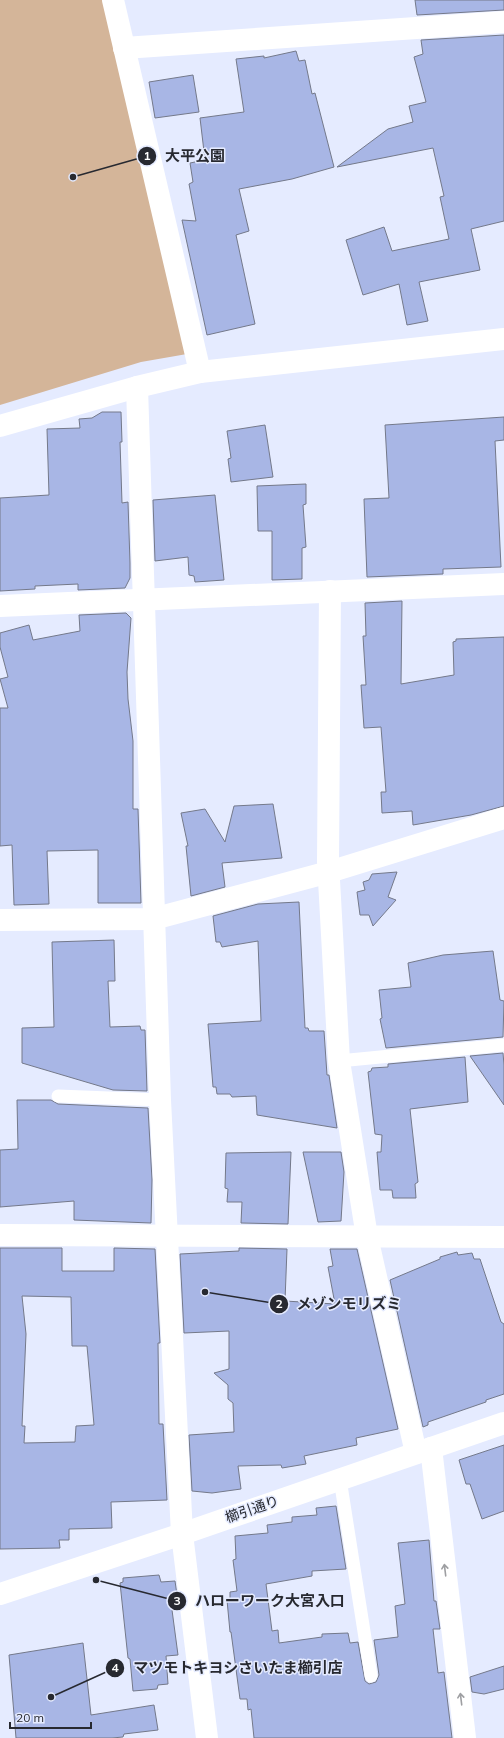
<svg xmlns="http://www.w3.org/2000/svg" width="504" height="1738" viewBox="0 0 504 1738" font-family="Mulish,'Noto Sans JP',sans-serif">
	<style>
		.green { fill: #d4b599 }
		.building { fill: #a8b6e5; stroke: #74798a; fill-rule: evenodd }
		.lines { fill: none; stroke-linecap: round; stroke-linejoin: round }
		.lane { stroke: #fff; stroke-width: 13 }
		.street { stroke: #fff; stroke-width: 22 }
		.secondary { stroke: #fff; stroke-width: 22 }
		.oneway { stroke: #9e9fa2 }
		.labels { text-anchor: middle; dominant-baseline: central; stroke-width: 3; stroke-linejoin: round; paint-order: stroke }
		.street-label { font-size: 14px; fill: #272930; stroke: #e5ebff }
		.leader { fill: none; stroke: #272930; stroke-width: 1.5 }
		.callout-dot { fill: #272930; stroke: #e5ebff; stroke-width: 1.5 }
		.mark-label { font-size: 12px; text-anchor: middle; font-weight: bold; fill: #fff }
		.callout-label { font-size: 15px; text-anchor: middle; font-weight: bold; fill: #272930; stroke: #e5ebff; stroke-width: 3; stroke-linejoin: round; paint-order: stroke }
	</style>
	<rect width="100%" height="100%" fill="#e5ebff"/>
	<path class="green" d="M 0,0 L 106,0 L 187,354 L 141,362 L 0,405 Z"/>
	<g class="building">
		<path d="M 415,0 L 504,0 L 504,10 L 417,15 Z"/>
		<path d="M 504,35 L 504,221 L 471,229 L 480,270 L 419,282 L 428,321 L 407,325 L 399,284 L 363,295 L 346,240 L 384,227 L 392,251 L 449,239 L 440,197 L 444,196 L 433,148 L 337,167 L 388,129 L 413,122 L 409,106 L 426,102 L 414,57 L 423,54 L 421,40 Z"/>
		<path d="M 296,51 L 299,61 L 305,60 L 312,94 L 315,93 L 334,167 L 292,179 L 239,189 L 249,231 L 236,235 L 255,324 L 207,335 L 182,220 L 196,221 L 189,184 L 193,182 L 190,163 L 205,160 L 200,118 L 244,112 L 236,59 L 264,56 L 264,58 Z"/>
		<path d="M 193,75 L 199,112 L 155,118 L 149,82 Z"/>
		<path d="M 102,412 L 121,412 L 122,442 L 120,442 L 122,503 L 128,502 L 130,563 L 130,578 L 125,588 L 78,590 L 78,584 L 35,586 L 35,589 L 0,591 L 0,498 L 49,495 L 47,429 L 80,428 L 79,419 L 92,418 Z"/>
		<path d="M 504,417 L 504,440 L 495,441 L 501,567 L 443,569 L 443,574 L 367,577 L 364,499 L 389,498 L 385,425 Z"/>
		<path d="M 265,425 L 273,477 L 231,482 L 228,459 L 231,458 L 227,431 Z"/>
		<path d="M 306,484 L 306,504 L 303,505 L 306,547 L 302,548 L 302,579 L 272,580 L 272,531 L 258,531 L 257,486 Z"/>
		<path d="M 215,495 L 224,580 L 195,582 L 194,576 L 189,575 L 188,557 L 155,561 L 153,500 Z"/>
		<path d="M 402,601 L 401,684 L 454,675 L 453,642 L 456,641 L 456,639 L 504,637 L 504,806 L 471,815 L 413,825 L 412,811 L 382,813 L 381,792 L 386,792 L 381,727 L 364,728 L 361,685 L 366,685 L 363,636 L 366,636 L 365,603 Z"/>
		<path d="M 126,613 L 131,618 L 127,672 L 128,699 L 133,741 L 133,809 L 138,809 L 141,903 L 98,903 L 98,850 L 47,851 L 49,904 L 14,905 L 12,845 L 0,846 L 0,708 L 8,708 L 0,679 L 8,677 L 0,647 L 0,633 L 29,625 L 33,640 L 80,631 L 79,615 Z"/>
		<path d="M 273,804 L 282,858 L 222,863 L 225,887 L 191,896 L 186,846 L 188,846 L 181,813 L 205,809 L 225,842 L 234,806 Z"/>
		<path d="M 397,872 L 388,897 L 396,900 L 373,926 L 369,915 L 360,915 L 357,892 L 365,890 L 363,882 L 369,880 L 372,874 Z"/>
		<path d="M 299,902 L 305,1028 L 308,1028 L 309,1031 L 324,1031 L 327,1075 L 329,1075 L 337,1128 L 257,1115 L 256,1096 L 232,1097 L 230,1094 L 217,1094 L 216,1087 L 213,1087 L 208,1024 L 261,1021 L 258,941 L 222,947 L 220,942 L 216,942 L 213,916 L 258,904 Z"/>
		<path d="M 114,940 L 115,981 L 108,981 L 110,1027 L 140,1026 L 141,1030 L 145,1030 L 147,1091 L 113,1090 L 22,1063 L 22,1028 L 54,1027 L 52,942 Z"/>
		<path d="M 493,951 L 500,1000 L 504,1001 L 503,1037 L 386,1048 L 380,1019 L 382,1018 L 379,990 L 411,987 L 408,963 L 443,955 Z"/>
		<path d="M 503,1053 L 504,1065 L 504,1105 L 470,1056 Z"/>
		<path d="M 465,1057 L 468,1102 L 410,1109 L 418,1182 L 415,1184 L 416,1198 L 393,1198 L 392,1190 L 380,1190 L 377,1152 L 381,1152 L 382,1135 L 375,1134 L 368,1072 L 371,1071 L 372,1068 L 388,1067 L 388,1064 Z"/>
		<path d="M 17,1100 L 51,1100 L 58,1104 L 148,1108 L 152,1180 L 151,1223 L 74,1220 L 74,1201 L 0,1207 L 0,1150 L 18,1149 Z"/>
		<path d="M 291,1152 L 288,1224 L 241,1223 L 242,1202 L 227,1202 L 228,1189 L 225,1188 L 226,1153 Z"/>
		<path d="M 303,1152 L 341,1152 L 344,1172 L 341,1221 L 318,1222 Z"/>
		<path d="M 0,1248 L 62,1248 L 62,1271 L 114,1271 L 114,1248 L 155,1249 L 160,1343 L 158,1343 L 159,1424 L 163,1424 L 167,1500 L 111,1502 L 112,1528 L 69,1529 L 69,1540 L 59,1540 L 60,1548 L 0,1549 ZM 22,1296 L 71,1297 L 72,1346 L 87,1346 L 94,1425 L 76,1426 L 75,1442 L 24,1443 L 25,1426 L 22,1426 L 26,1334 Z"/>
		<path d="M 239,1248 L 287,1249 L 285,1301 L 335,1304 L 328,1267 L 333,1266 L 330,1249 L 357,1249 L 398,1429 L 356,1438 L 357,1445 L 304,1456 L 306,1464 L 282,1468 L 281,1465 L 238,1466 L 241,1489 L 212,1493 L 192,1491 L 189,1435 L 234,1432 L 233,1403 L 228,1399 L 228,1385 L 214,1373 L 229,1369 L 229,1331 L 184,1333 L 180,1254 L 239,1251 Z"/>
		<path d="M 457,1252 L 458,1255 L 472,1253 L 474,1259 L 480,1259 L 501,1322 L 504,1324 L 504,1394 L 486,1400 L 486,1402 L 428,1422 L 428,1425 L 423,1427 L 390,1280 L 440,1259 L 440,1257 Z"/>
		<path d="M 504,1445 L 504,1511 L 482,1519 L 470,1484 L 466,1484 L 459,1460 Z"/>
		<path d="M 336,1506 L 346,1569 L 312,1571 L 312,1576 L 266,1584 L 272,1631 L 278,1630 L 279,1643 L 322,1637 L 322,1634 L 348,1633 L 350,1643 L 358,1642 L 365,1681 L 369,1684 L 376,1682 L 379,1675 L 374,1640 L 398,1637 L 395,1606 L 405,1604 L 398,1543 L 429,1540 L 434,1601 L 436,1601 L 440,1629 L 433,1629 L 438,1673 L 444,1672 L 452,1738 L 254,1738 L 251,1709 L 248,1710 L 247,1699 L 240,1699 L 231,1632 L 230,1632 L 227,1600 L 230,1599 L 230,1592 L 237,1591 L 233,1560 L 236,1559 L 235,1536 L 268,1533 L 267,1525 L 292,1522 L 292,1517 L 317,1515 L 316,1508 Z"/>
		<path d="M 159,1575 L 161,1582 L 175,1581 L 179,1609 L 172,1610 L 178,1655 L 166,1656 L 168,1684 L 158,1685 L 157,1689 L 133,1691 L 130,1659 L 128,1658 L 120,1583 L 123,1582 L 123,1578 Z"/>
		<path d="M 83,1643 L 91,1715 L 154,1705 L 158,1730 L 124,1734 L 123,1737 L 112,1738 L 16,1738 L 9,1655 Z"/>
		<path d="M 504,1666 L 504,1689 L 484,1694 L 472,1692 L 470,1677 Z"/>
	</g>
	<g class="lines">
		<g class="lane">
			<path d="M 339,1061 L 504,1045"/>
			<path d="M 58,1096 L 160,1100"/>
			<path d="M 340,1479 L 371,1676"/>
		</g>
		<g class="street">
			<path d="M 113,0 L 200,372"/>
			<path d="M 124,48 L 504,22"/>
			<path d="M 137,387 L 160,1100 L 182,1534 L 207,1738"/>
			<path d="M 330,591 L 328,862 L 339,1061 L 367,1237 L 416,1453"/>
			<path d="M 0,606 L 504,584"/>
			<path d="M 0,920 L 153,919 L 329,872 L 504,818"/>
			<path d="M 0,1235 L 504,1237"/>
			<path d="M 431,1448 L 465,1738"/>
		</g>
		<g class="secondary">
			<path d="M 0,426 L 137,387 L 200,372 L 504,339"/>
			<path d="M 0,1594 L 182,1534 L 504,1423"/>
		</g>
	</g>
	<defs><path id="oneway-shaft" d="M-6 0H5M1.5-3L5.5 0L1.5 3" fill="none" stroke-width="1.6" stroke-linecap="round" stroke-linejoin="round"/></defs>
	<g class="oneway">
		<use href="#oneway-shaft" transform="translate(445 1570) rotate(-97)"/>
		<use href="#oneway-shaft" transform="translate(461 1699) rotate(-97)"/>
	</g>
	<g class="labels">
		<g class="street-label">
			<text transform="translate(252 1509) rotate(-19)">櫛引通り</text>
		</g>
	</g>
	<path class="leader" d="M73 177L147 156M205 1292L279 1304M96 1580L177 1601M51 1697L115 1668"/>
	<g class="callout-dot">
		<circle cx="73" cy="177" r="4"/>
		<circle cx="205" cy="1292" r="4"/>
		<circle cx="96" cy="1580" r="4"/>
		<circle cx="51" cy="1697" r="4"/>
		<circle cx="147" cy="156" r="10"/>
		<circle cx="279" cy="1304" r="10"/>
		<circle cx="177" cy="1601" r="10"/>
		<circle cx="115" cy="1668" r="10"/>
	</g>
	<g class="mark-label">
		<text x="147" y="160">1</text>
		<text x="279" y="1308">2</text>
		<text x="177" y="1605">3</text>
		<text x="115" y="1672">4</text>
	</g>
	<g class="callout-label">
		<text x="195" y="161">大平公園</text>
		<text x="349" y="1309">メゾンモリズミ</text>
		<text x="270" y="1606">ハローワーク大宮入口</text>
		<text x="238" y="1673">マツモトキヨシさいたま櫛引店</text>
	</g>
	<path d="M10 1722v6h81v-6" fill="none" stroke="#272930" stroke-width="2"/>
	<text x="16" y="1722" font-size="12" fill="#272930" stroke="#e5ebff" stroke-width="3" paint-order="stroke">20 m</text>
</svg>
